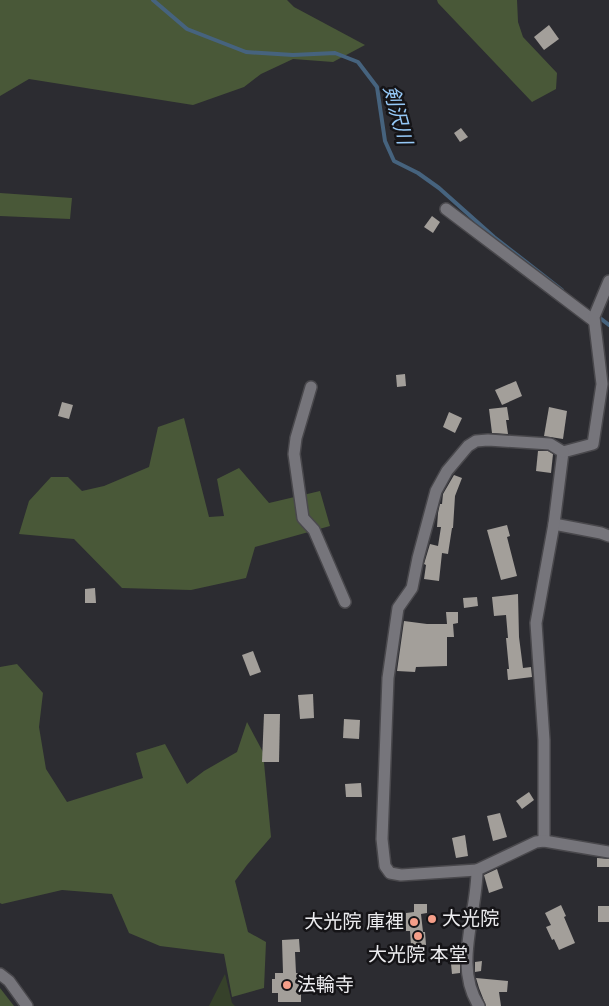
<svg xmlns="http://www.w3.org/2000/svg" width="609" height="1006" viewBox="0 0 609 1006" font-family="Spectral,'Noto Sans JP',serif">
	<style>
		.green { fill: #36412a }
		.forest { fill: #495838 }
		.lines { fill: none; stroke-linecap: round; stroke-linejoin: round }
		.stream { stroke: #46637e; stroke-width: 4 }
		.building { fill: #a39f9a }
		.street-casing { stroke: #49484c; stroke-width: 14 }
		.street { stroke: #76757b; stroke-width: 11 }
		.poi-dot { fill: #f49e89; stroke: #151417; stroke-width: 2 }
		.labels { text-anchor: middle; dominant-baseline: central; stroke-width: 5; stroke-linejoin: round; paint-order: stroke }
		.poi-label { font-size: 19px; fill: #ececef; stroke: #151417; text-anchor: start }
		.water-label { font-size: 20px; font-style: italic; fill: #95c8f6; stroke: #151417 }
	</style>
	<rect width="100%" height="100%" fill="#2c2c31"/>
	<path class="green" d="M 225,974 L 232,1003 L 235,1006 L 209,1006 Z"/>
	<g class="forest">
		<path d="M 0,0 L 287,0 L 294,7 L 365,45 L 333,62 L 293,59 L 261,74 L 244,87 L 193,105 L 29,79 L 0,96 Z"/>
		<path d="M 437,0 L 517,0 L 518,22 L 523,37 L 557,73 L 556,89 L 532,102 L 438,3 Z"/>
		<path d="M 0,193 L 72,198 L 70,219 L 0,216 Z"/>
		<path d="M 184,418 L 209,517 L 224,516 L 217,479 L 239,468 L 269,503 L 320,491 L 330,526 L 255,547 L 246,578 L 191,590 L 122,588 L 74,539 L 19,534 L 29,501 L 51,477 L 68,477 L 82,491 L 104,486 L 149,467 L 158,427 Z"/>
		<path d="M 17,664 L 43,693 L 39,727 L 46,769 L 67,802 L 143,778 L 136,753 L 165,744 L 187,784 L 204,771 L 237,752 L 247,722 L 263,752 L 271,837 L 247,865 L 235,881 L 248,932 L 266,942 L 264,988 L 232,997 L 224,954 L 160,946 L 129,933 L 112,894 L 62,890 L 2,904 L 0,903 L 0,667 Z"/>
		<path d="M 0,988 L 14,1006 L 0,1006 Z"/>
	</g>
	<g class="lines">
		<g class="stream">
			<path d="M 153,0 L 187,29 L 246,52 L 293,55 L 335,53 L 358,62 L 377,87 L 385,141 L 394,161 L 418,173 L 439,188 L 494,237 L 562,290"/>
			<path d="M 596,315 L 609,325"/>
		</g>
	</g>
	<g class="building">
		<path d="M 549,25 L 559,39 L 544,50 L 534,37 Z"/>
		<path d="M 461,128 L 468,137 L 460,142 L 454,133 Z"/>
		<path d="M 432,216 L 440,222 L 433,233 L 424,227 Z"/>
		<path d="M 405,374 L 406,386 L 397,387 L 396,375 Z"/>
		<path d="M 516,381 L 522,396 L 502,405 L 495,390 Z"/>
		<path d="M 62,402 L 73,405 L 69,419 L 58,416 Z"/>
		<path d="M 507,407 L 509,420 L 506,420 L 508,434 L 492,433 L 489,409 Z"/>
		<path d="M 549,407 L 567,411 L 563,439 L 544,436 Z"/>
		<path d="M 449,412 L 462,418 L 455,433 L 443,427 Z"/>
		<path d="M 538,451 L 548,451 L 553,454 L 551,473 L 536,471 Z"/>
		<path d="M 454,475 L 462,478 L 455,496 L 453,528 L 452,528 L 448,554 L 442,553 L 439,581 L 424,579 L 426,565 L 424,564 L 430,544 L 438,546 L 441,527 L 437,527 L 438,513 L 440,504 L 442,504 L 443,494 Z"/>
		<path d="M 507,525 L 510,536 L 507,537 L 517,576 L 501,580 L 487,530 Z"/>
		<path d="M 95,588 L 96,603 L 85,603 L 85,589 Z"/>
		<path d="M 518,594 L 519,637 L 523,668 L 531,667 L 532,677 L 508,680 L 507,669 L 509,669 L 506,638 L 508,638 L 506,615 L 494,616 L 492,597 Z"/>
		<path d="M 477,597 L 478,606 L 464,608 L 463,598 Z"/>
		<path d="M 446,612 L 458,612 L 458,623 L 453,624 L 454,637 L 447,637 L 447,666 L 416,667 L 415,672 L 397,671 L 404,621 L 427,624 L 447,624 Z"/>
		<path d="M 253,651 L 261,672 L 250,676 L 242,655 Z"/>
		<path d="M 313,694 L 314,718 L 300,719 L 298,695 Z"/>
		<path d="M 264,714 L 280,714 L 279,762 L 262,762 Z"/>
		<path d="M 344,719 L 360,720 L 359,739 L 343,738 Z"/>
		<path d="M 361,783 L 362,797 L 346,797 L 345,784 Z"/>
		<path d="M 529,792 L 534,800 L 522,809 L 516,801 Z"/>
		<path d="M 500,813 L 507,837 L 493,841 L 487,816 Z"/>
		<path d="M 465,835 L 468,856 L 456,858 L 452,838 Z"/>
		<path d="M 597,858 L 609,859 L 609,867 L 597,867 Z"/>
		<path d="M 497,869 L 503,888 L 489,893 L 484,875 Z"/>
		<path d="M 414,904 L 427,904 L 427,913 L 421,914 L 423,932 L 425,932 L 426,945 L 411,946 L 410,931 L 406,931 L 406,913 L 414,912 Z"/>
		<path d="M 561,905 L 566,916 L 564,917 L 575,943 L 559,950 L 554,939 L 552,940 L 546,927 L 551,925 L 545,913 Z"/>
		<rect x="598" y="906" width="11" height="16"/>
		<path d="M 299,939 L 300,952 L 295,952 L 296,973 L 301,973 L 301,1002 L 278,1002 L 278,993 L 272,993 L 272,979 L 275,979 L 275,973 L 283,973 L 282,940 Z"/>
		<path d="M 482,961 L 481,971 L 475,972 L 475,962 Z"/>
		<path d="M 460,963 L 460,973 L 452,974 L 451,964 Z"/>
		<path d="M 476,978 L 508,981 L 507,992 L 499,992 L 501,1006 L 486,1006 L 479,988 Z"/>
	</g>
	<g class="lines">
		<g class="street-casing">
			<g id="street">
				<path d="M 446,209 L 594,321"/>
				<path d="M 311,387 L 296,438 L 294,454 L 303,518 L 314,530 L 345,602"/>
				<path d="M 554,524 L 601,533 L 609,536"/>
				<path d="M 544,841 L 544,740 L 536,623 L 554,524 L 563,452 L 593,444 L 602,384 L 594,317 L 609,281"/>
				<path d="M 477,870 L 401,875 L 390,873 L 385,866 L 382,839 L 388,678 L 398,608 L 412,588 L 418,558 L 436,491 L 447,471 L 468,446 L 476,441 L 488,440 L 550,444 L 563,452"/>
				<path d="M 0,974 L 9,981 L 27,1006"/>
				<path d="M 479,1006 C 453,966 477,915 477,870 L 536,842 L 544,841 L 609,852"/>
			</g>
		</g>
		<use href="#street" class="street"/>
	</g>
	<g class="poi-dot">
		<circle cx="432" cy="919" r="5"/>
		<circle cx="414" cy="922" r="5"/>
		<circle cx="418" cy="936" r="5"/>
		<circle cx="287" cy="985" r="5"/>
	</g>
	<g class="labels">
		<g class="poi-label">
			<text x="442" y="919">大光院</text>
			<text x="404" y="922" text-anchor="end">大光院 庫裡</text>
			<text x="418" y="955" text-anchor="middle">大光院 本堂</text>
			<text x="297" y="985">法輪寺</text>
		</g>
		<g class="water-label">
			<text transform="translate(397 115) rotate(75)">剣沢川</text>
		</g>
	</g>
</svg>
